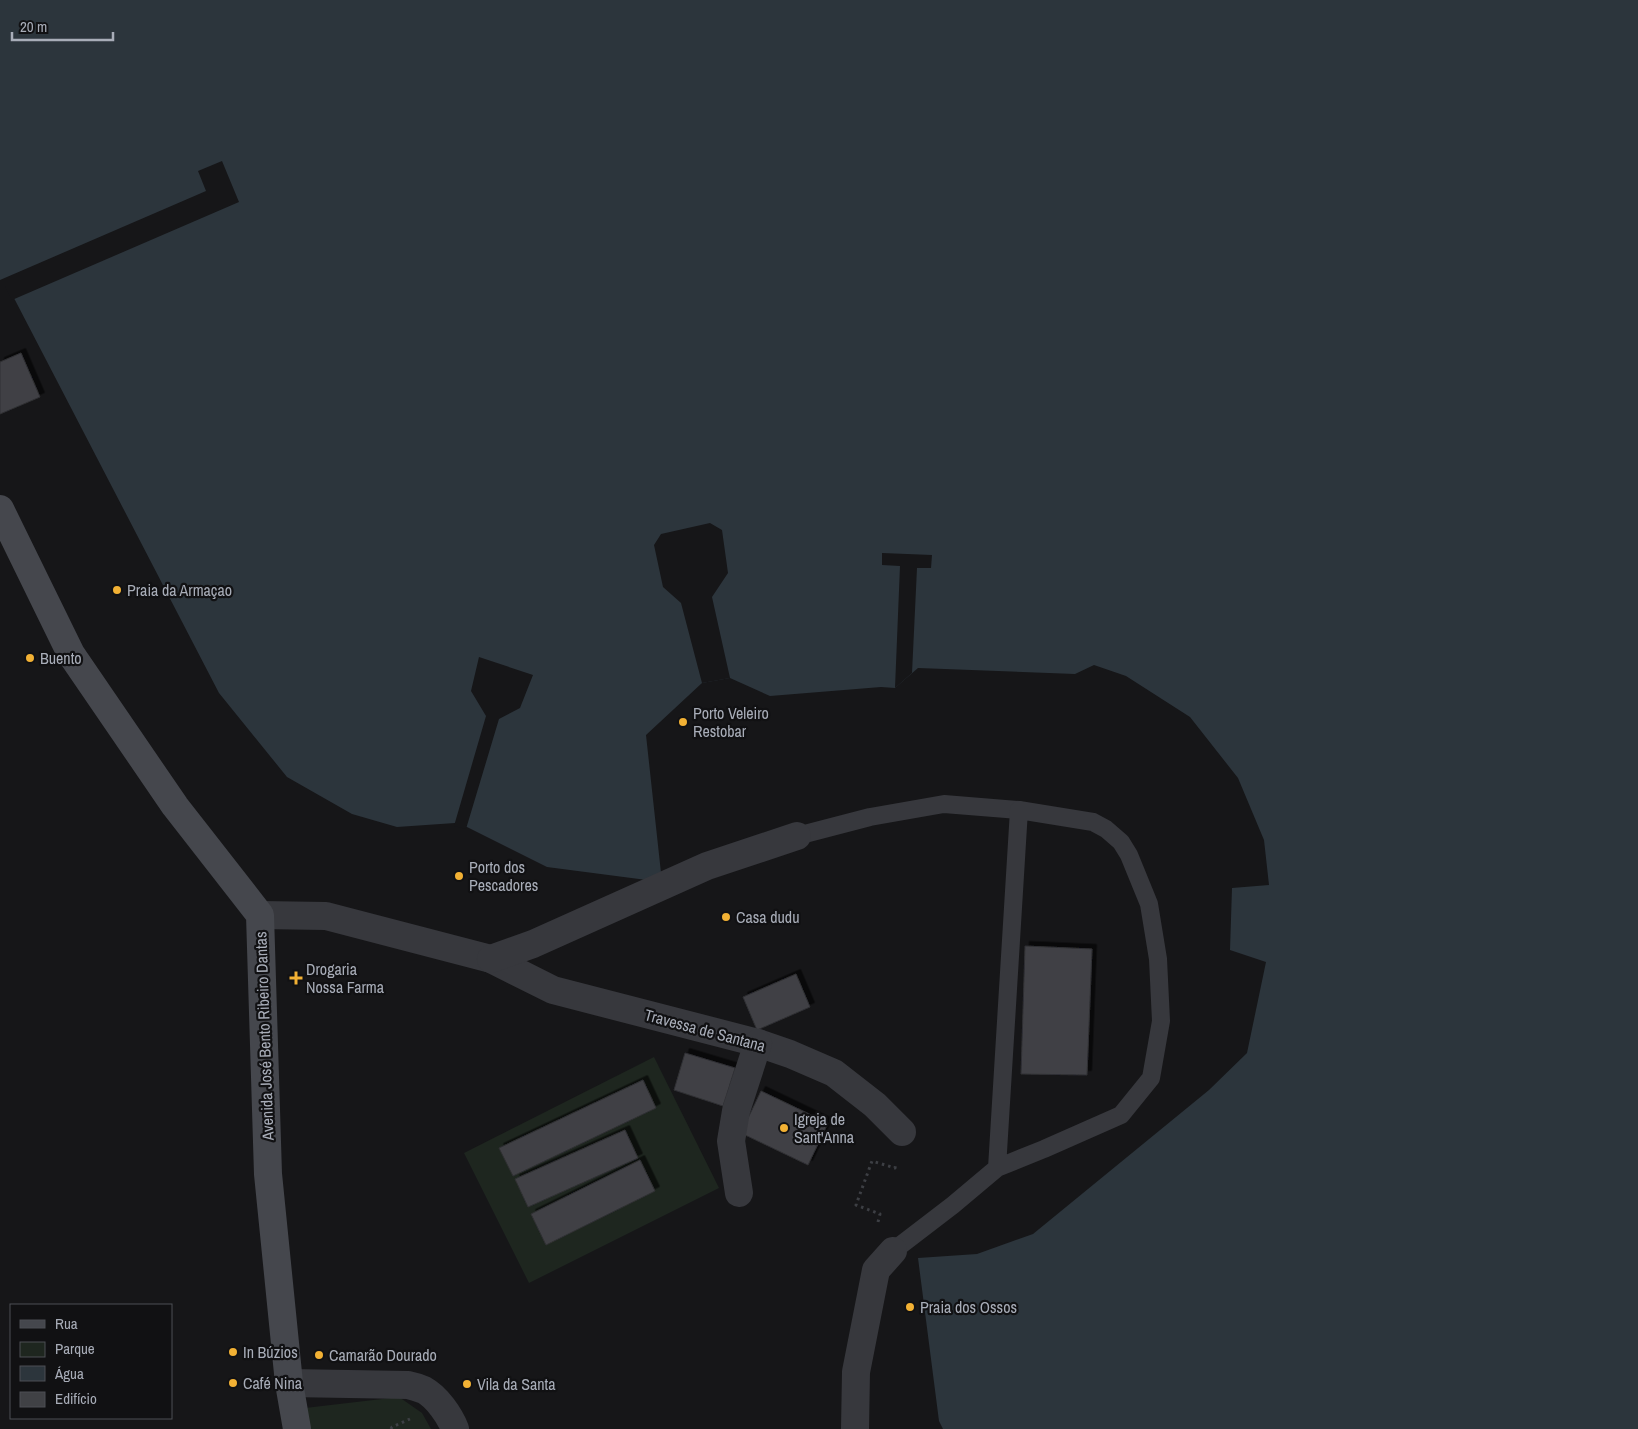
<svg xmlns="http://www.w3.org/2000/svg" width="1638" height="1429" viewBox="0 0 1638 1429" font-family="'Archivo Narrow',sans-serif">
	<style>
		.green { fill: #1e261f }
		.water { fill: #2c353c }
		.pier { fill: #161618 }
		.building { fill: #404145; stroke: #303034; filter: url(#shadow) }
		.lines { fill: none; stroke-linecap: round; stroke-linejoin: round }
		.path { stroke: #3d3f44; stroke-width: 3; stroke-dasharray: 2.5 4; stroke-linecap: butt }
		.lane { stroke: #37383d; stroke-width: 18 }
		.street { stroke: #37383d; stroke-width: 28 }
		.secondary { stroke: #45474d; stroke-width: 28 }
		.poi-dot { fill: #f2b134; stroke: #111113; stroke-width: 2 }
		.labels { text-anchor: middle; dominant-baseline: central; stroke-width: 4.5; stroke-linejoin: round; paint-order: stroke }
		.poi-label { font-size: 16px; fill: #a8adb8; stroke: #111113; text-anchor: start }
		.street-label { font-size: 16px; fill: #a8adb8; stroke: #111113 }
	</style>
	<defs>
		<filter id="shadow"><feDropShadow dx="4.5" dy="-4.5" stdDeviation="0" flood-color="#0009"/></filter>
	</defs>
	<rect width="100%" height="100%" fill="#161618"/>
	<g class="green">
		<path d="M 654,1057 L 719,1188 L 529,1283 L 464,1153 Z"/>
		<path d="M 399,1397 L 422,1413 L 431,1429 L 308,1429 L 305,1408 Z"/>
	</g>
	<path class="water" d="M 0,0 L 1638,0 L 1638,1429 L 943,1429 L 939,1421 L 918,1258 L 977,1254 L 1033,1234 L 1209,1090 L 1247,1053 L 1266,962 L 1230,950 L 1232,888 L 1269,885 L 1264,840 L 1238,778 L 1190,717 L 1126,676 L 1094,665 L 1075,674 L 918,668 L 895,688 L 881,687 L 770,696 L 730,678 L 702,683 L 646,735 L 662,882 L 547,867 L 467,827 L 455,823 L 397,827 L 352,814 L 287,777 L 219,693 L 15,300 L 6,284 L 0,283 Z"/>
	<g class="pier">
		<path d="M 222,161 L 239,202 L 12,300 L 5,286 L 0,286 L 0,280 L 206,191 L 198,171 Z"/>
		<path d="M 710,523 L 722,530 L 728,573 L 712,597 L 730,678 L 702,683 L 681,603 L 663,587 L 654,545 L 661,534 Z"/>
		<path d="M 882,553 L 932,555 L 931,568 L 917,568 L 912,673 L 895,688 L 900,566 L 882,565 Z"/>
		<path d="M 479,657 L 533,675 L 520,708 L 499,719 L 466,829 L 454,826 L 486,716 L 471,691 Z"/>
	</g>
	<g class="building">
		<path d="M 21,353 L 40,397 L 0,414 L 0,362 Z"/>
		<path d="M 1025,946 L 1092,949 L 1087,1075 L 1021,1074 Z"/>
		<path d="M 796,974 L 810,1007 L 757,1030 L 743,997 Z"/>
		<path d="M 685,1053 L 735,1068 L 723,1106 L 674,1090 Z"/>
		<path d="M 643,1080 L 656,1108 L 513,1176 L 499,1148 Z"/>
		<path d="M 761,1091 L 828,1123 L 808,1165 L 741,1133 Z"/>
		<path d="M 625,1130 L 638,1158 L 528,1207 L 515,1179 Z"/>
		<path d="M 640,1160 L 655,1191 L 546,1245 L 531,1214 Z"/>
	</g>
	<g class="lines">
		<g class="path">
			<path d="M 878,1222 L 880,1214 L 856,1205 L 872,1161 L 895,1168 L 896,1163"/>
			<path d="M 391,1429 L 392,1427 L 410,1419"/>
		</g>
		<g class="lane">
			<path d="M 797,836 L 870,817 L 944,804 L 1019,810"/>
			<path d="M 893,1251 L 953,1205 L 997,1168 L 1019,810 L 1093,822 L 1106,829 L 1121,842 L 1129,855 L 1149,904 L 1158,959 L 1161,1021 L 1151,1078 L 1121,1115 L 1044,1149 L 997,1168"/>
		</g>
		<g class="street">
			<path d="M 260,915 L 326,916 L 491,959 L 553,990 L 758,1043 L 790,1054 L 834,1073 L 875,1105 L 902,1132"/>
			<path d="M 491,959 L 533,944 L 707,866 L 797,836"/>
			<path d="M 739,1193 L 731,1141 L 736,1111 L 758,1043"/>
			<path d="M 289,1383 L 408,1385 C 413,1386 419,1388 424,1390 C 437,1397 450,1416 455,1429"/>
			<path d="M 855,1429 L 856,1372 L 876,1270 L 893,1251"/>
		</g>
		<path class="secondary" d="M 0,509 L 71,654 L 175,806 L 260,915 L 268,1174 L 289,1383 L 297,1429"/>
	</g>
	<g class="poi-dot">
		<circle cx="117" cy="590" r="5"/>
		<circle cx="30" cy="658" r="5"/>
		<circle cx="683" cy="722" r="5"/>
		<circle cx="459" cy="876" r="5"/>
		<circle cx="726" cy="917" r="5"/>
		<path d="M293.5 970.5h5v5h5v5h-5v5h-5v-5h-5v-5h5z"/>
		<circle cx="784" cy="1128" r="5"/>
		<circle cx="910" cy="1307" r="5"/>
		<circle cx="233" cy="1352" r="5"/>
		<circle cx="319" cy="1355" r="5"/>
		<circle cx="233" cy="1383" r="5"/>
		<circle cx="467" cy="1384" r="5"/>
	</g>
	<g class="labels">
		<g class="poi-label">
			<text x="127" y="590">Praia da Armaçao</text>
			<text x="40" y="658">Buento</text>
			<text x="693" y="713">Porto Veleiro<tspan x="693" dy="18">Restobar</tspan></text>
			<text x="469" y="867">Porto dos<tspan x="469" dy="18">Pescadores</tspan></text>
			<text x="736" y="917">Casa dudu</text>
			<text x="306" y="969">Drogaria<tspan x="306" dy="18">Nossa Farma</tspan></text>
			<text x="794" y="1119">Igreja de<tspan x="794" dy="18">Sant'Anna</tspan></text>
			<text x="920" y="1307">Praia dos Ossos</text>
			<text x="243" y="1352">In Búzios</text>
			<text x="329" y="1355">Camarão Dourado</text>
			<text x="243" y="1383">Café Nina</text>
			<text x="477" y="1384">Vila da Santa</text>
		</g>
		<g class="street-label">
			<text transform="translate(705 1030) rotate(15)">Travessa de Santana</text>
			<text transform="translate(264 1036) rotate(-92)">Avenida José Bento Ribeiro Dantas</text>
		</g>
	</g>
	<rect x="10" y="1304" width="162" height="115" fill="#111113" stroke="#4d4f55"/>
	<rect x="20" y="1320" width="25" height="8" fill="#45474d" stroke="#4d4f55"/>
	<text x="55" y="1329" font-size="15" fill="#a8adb8">Rua</text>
	<rect x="20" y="1342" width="25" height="15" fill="#1e261f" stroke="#4d4f55"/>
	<text x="55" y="1354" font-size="15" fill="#a8adb8">Parque</text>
	<rect x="20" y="1366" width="25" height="15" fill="#2c353c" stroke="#4d4f55"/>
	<text x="55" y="1379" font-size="15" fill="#a8adb8">Água</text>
	<rect x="20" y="1392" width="25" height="15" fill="#404145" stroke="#4d4f55"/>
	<text x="55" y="1404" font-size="15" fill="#a8adb8">Edifício</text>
	<path d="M12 32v8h101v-8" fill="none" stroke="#a8adb8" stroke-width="2.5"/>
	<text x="20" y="32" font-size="15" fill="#a8adb8" stroke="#111113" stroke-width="4" paint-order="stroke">20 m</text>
</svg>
